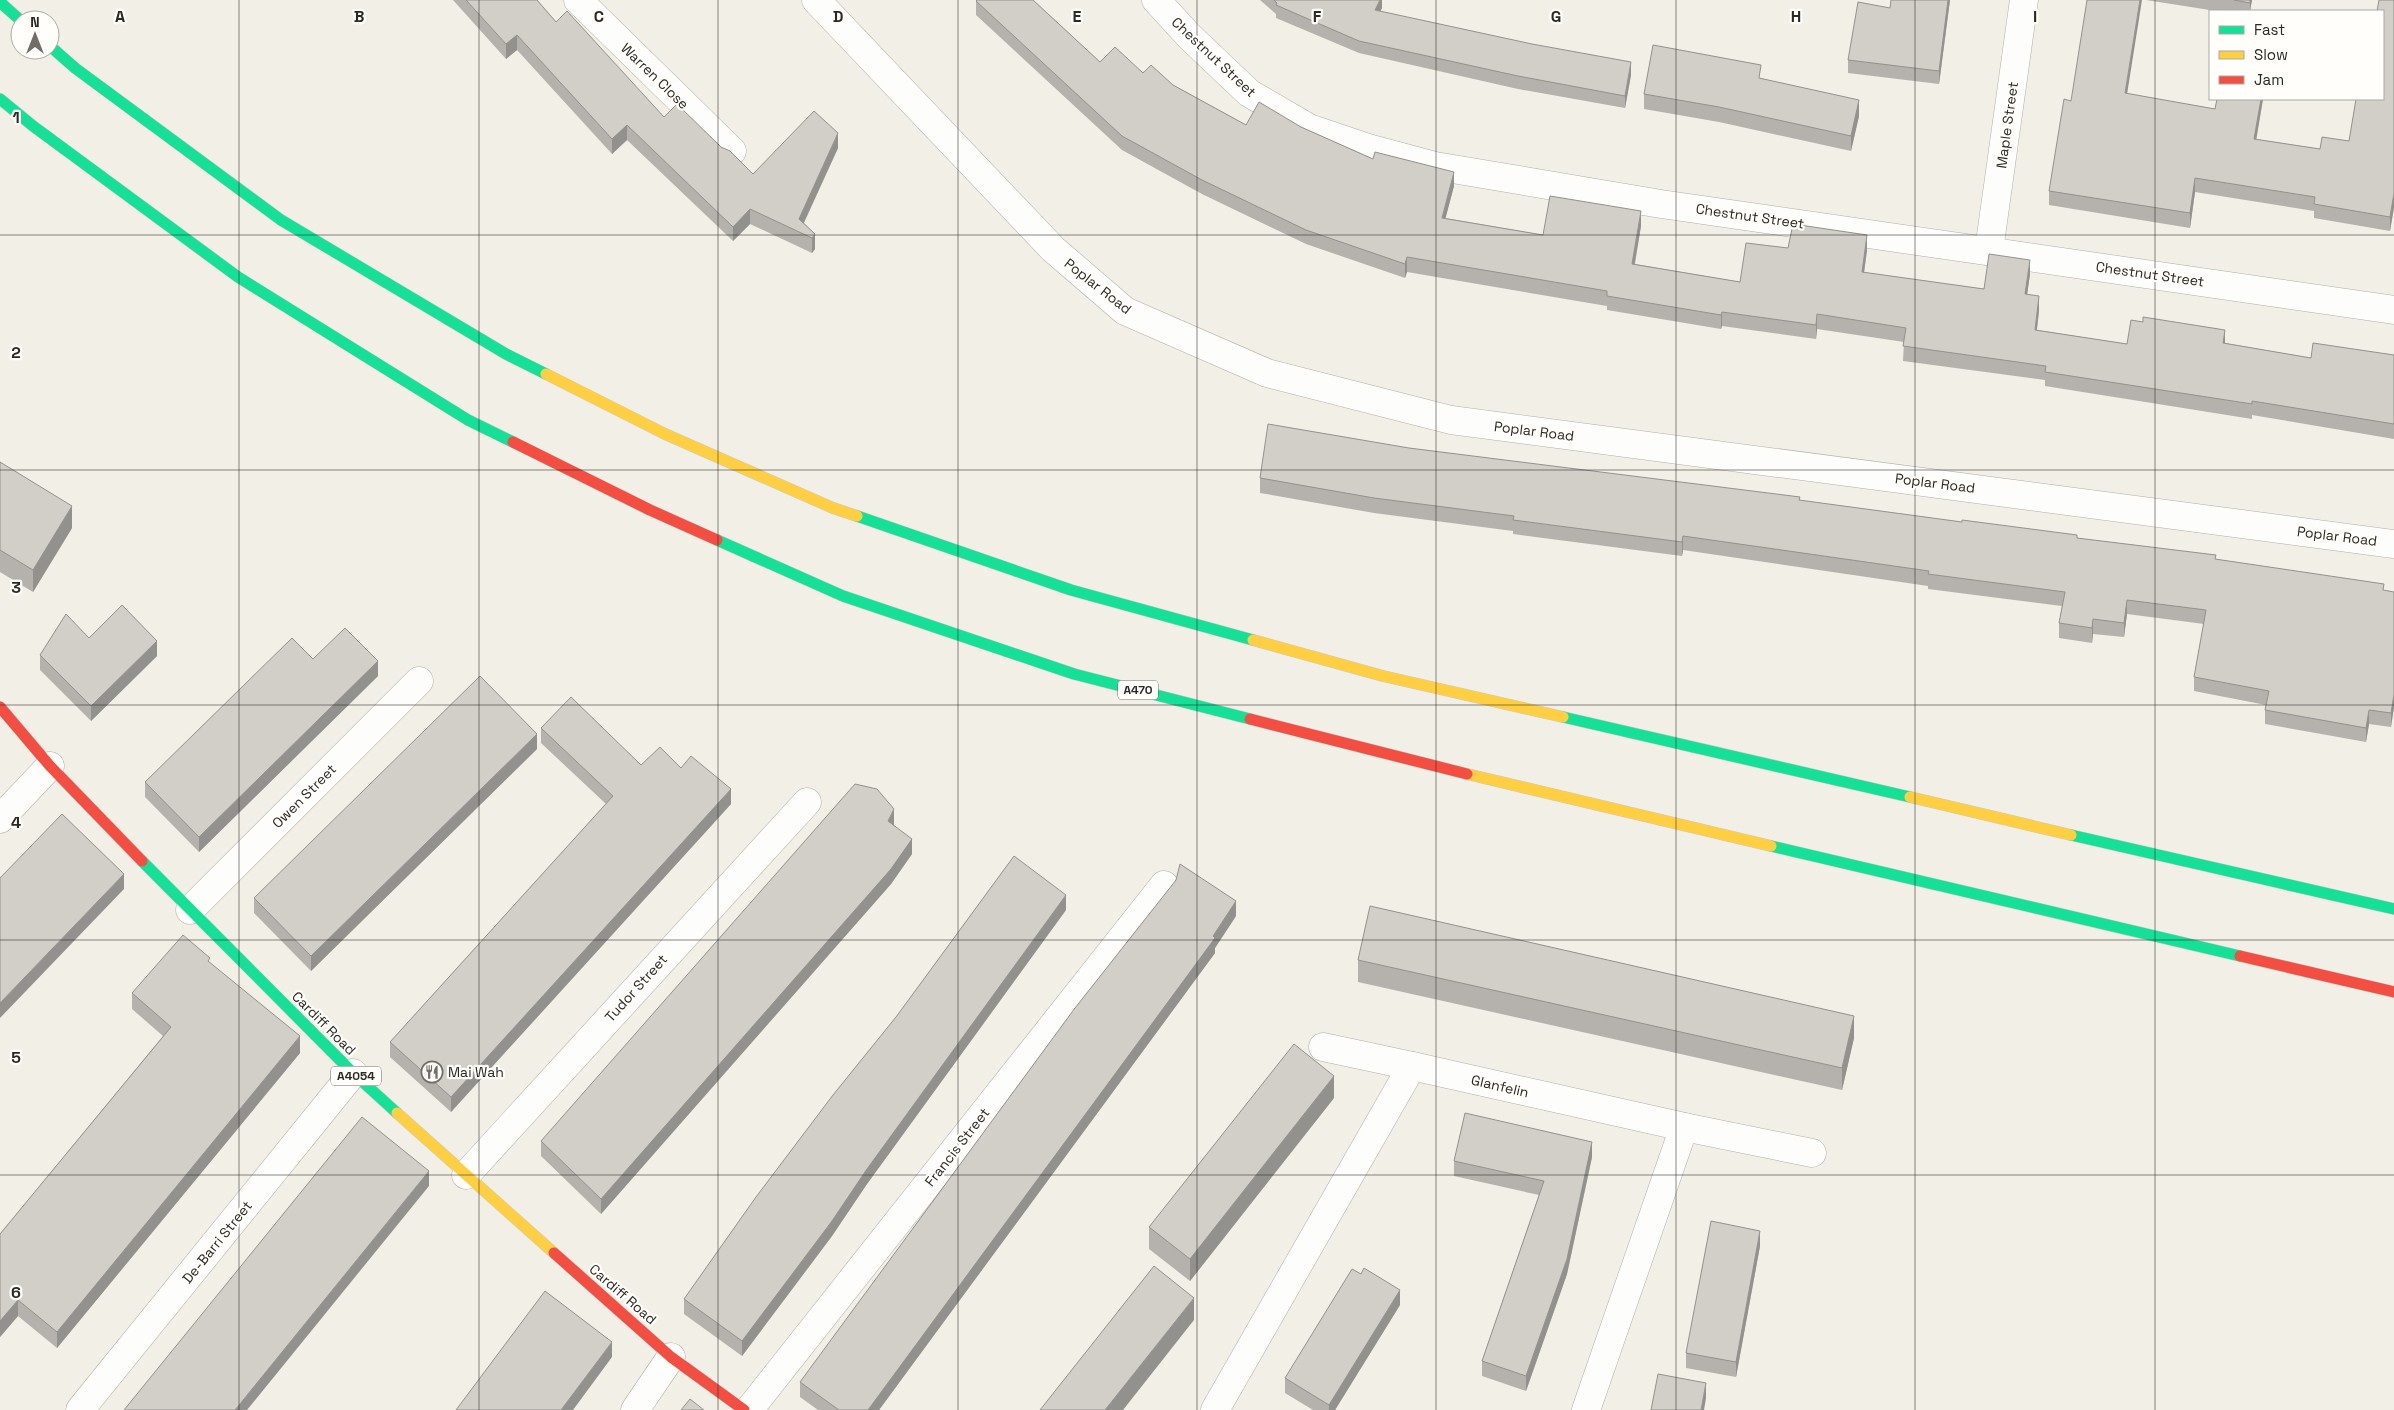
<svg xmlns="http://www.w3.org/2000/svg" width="2394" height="1410" viewBox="0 0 2394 1410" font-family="'Space Grotesk',sans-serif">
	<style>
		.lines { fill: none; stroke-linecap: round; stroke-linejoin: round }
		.street-casing { stroke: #b1afa9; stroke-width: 29 }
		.fast-casing { stroke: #cccac6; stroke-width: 12 }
		.slow-casing { stroke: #cccac6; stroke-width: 12 }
		.jam-casing { stroke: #cccac6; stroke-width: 12 }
		.street { stroke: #fdfdfb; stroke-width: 28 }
		.fast { stroke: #16e098; stroke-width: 11 }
		.slow { stroke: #ffcf43; stroke-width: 11 }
		.jam { stroke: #f24e42; stroke-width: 11 }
		.wall { fill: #b5b2ad }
		.shaded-wall { fill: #93918d }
		.building { fill: #d2cfc9; stroke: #93918d }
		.grid { fill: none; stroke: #2b2924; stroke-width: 1; stroke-opacity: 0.55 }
		.labels { text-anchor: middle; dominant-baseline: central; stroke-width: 4.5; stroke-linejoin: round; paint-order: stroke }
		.shield { fill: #fffefb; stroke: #6b6964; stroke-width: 1 }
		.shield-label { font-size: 12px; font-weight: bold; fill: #2b2924 }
		.street-label { font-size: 14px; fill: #2b2924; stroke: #fffefb }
		.poi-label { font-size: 14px; fill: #2b2924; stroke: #fffefb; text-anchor: start }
		.grid-label { font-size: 16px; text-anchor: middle; font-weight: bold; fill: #2b2924; stroke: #fffefb; stroke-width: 4.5; stroke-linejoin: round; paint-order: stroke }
	</style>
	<rect width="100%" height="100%" fill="#f2efe7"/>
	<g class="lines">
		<g class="street-casing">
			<g id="street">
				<path d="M 578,0 L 732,151"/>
				<path d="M 816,0 L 1053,249 L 1125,311 L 1267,373 L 1451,420 L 2394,544"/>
				<path d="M 1156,0 L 1189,36 L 1249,93 L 1309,128 L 1368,148 L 1435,166 L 1661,204 L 2394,310"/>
				<path d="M 1989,250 L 2024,0"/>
				<path d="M 0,819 L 50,766"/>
				<path d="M 190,910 L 419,681"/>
				<path d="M 1323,1047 L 1412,1066"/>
				<path d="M 1684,1127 L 1812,1153"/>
				<path d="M 466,1175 L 807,802"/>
				<path d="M 80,1410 L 353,1073"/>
				<path d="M 635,1410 L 671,1357"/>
				<path d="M 749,1410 L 1164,885"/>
				<path d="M 1215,1410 L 1412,1066 L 1684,1127 L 1586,1410"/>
			</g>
		</g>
		<g class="fast-casing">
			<g id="fast">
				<path d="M 0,2 L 20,20"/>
				<path d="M 50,46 L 75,68 L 281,220 L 506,354 L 546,374"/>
				<path d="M 0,99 L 33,126 L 238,277 L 468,420 L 513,442"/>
				<path d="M 857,516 L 1071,590 L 1253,640"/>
				<path d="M 717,540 L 843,596 L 1074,674 L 1250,719"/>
				<path d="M 1563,717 L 1910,797"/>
				<path d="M 2071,835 L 2394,909"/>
				<path d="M 1771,846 L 2240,956"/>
				<path d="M 142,861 L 353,1073 L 397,1113"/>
			</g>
		</g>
		<g class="slow-casing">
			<g id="slow">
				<path d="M 546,374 L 665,434 L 833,508 L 857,516"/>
				<path d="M 1253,640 L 1383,676 L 1563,717"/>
				<path d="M 1467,774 L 1771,846"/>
				<path d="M 1910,797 L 2071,835"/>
				<path d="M 397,1113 L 554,1253"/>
			</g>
		</g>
		<g class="jam-casing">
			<g id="jam">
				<path d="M 513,442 L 650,510 L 717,540"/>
				<path d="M 0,707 L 50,766 L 142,861"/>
				<path d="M 1250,719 L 1467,774"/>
				<path d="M 2240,956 L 2394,992"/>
				<path d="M 554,1253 L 671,1357 L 744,1410"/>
			</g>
		</g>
		<use href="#street" class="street"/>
		<use href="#fast" class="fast"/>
		<use href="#slow" class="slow"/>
		<use href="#jam" class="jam"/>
	</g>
	<g class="wall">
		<path d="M 453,0 L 537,0 L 556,22 L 664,117 L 721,147 L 753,174 L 838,148 L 804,223 L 815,234 L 815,249 L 812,253 L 750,224 L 733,241 L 627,140 L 612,154 L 517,50 L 506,59 Z"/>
		<path d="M 1033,0 L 1100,62 L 1143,73 L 1173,85 L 1246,125 L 1301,127 L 1373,159 L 1454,186 L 1445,218 L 1543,235 L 1641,226 L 1635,264 L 1740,282 L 1788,248 L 1867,250 L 1864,273 L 1984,289 L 2030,274 L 2027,295 L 2039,311 L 2037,330 L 2127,344 L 2225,343 L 2311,358 L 2394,355 L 2394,439 L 2252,415 L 2252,419 L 2045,386 L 2045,380 L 1903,361 L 1904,342 L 1817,329 L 1816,339 L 1722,326 L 1721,329 L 1607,310 L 1607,306 L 1407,272 L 1405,278 L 1306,244 L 1202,194 L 1122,150 L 976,15 L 976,1 Z"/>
		<path d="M 1260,0 L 1382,0 L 1382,8 L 1380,11 L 1631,75 L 1625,108 L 1518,89 L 1359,53 L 1276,18 L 1276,14 Z"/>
		<path d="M 1950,0 L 1939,84 L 1848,73 L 1848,60 L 1890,8 Z"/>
		<path d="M 2146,0 L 2252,0 L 2250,11 L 2216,11 Z"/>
		<path d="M 2394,0 L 2394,207 L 2390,231 L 2314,218 L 2314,211 L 2195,192 L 2190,228 L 2049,205 L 2049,191 L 2071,101 L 2127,94 L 2215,109 L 2217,99 L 2263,99 L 2256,139 L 2320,149 L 2349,141 Z"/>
		<path d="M 1761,78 L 1859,116 L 1851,151 L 1719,122 L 1644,109 L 1644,94 Z"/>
		<path d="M 1409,448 L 2077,538 L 2216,559 L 2394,592 L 2391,727 L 2369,724 L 2366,742 L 2265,724 L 2265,710 L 2266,705 L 2194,691 L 2194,677 L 2204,624 L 2127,614 L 2124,637 L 2093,634 L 2092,643 L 2059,638 L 2059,623 L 2062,606 L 1928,589 L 1928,586 L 1683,550 L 1682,556 L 1513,534 L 1513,531 L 1374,513 L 1260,493 L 1260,478 Z"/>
		<path d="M 0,462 L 72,528 L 33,592 L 0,572 Z"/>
		<path d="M 40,655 L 157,656 L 91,721 L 40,670 Z"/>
		<path d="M 313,659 L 378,676 L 199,852 L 145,797 L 145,782 Z"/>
		<path d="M 541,728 L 641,765 L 681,768 L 731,804 L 451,1112 L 390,1057 L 390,1042 L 606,804 L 541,743 Z"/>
		<path d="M 537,749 L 311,971 L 254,913 L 254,898 Z"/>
		<path d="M 894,824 L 894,825 L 912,854 L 891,884 L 601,1214 L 541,1156 L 541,1141 Z"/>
		<path d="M 1066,910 L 867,1184 L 832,1236 L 742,1356 L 684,1314 L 684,1299 Z"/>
		<path d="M 1236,916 L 1215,948 L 1215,953 L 879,1410 L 818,1410 L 800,1397 L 800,1382 Z"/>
		<path d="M 1358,960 L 1854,1038 L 1842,1090 L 1358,982 Z"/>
		<path d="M 210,963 L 300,1053 L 57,1348 L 18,1316 L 0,1337 L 0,1234 L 163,1036 L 132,1009 L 132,993 Z"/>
		<path d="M 1334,1098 L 1190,1281 L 1149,1249 L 1149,1227 Z"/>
		<path d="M 1592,1157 L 1567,1274 L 1526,1391 L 1482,1376 L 1482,1361 L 1539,1195 L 1454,1176 L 1454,1161 Z"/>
		<path d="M 1760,1246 L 1736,1377 L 1686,1368 L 1686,1353 Z"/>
		<path d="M 1400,1305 L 1335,1410 L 1313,1410 L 1285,1393 L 1285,1378 Z"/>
	</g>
	<g class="shaded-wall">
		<path d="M 1380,0 L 1382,0 L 1382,8 L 1375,22 L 1375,10 Z"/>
		<path d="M 1948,0 L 1950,0 L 1939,84 L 1939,71 Z"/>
		<path d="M 2140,0 L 2142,0 L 2125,107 L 2125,93 Z"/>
		<path d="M 2250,0 L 2252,0 L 2250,11 Z"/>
		<path d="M 517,35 L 517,50 L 506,59 L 506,44 Z"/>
		<path d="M 1631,62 L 1631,75 L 1625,108 L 1625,96 Z"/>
		<path d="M 2261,99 L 2263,99 L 2254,153 L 2254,139 Z"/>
		<path d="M 1859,100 L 1859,116 L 1851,151 L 1851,136 Z"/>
		<path d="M 627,125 L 627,140 L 612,154 L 612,139 Z"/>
		<path d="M 838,133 L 838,148 L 799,233 L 799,219 Z"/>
		<path d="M 1454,172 L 1454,186 L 1442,232 L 1442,218 Z"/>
		<path d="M 2195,178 L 2195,192 L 2190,228 L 2190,213 Z"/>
		<path d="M 2394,193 L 2394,207 L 2390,231 L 2390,217 Z"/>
		<path d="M 750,209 L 750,224 L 733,241 L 733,227 Z"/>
		<path d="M 1641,211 L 1641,226 L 1632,278 L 1632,264 Z"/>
		<path d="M 815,234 L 815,249 L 812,253 L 812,238 Z"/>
		<path d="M 1867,235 L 1867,250 L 1862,287 L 1862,272 Z"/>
		<path d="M 1407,257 L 1407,272 L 1405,278 L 1405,264 Z"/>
		<path d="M 2030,260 L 2030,274 L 2025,309 L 2025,294 Z"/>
		<path d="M 2039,296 L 2039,311 L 2035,344 L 2035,330 Z"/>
		<path d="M 1722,312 L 1722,326 L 1721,329 L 1721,315 Z"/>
		<path d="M 1817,314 L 1817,329 L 1816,339 L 1816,325 Z"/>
		<path d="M 2225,330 L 2225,344 L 2223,343 Z"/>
		<path d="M 72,506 L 72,528 L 33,592 L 33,570 Z"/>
		<path d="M 1683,536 L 1683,550 L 1682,556 L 1682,542 Z"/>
		<path d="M 2127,600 L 2127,614 L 2124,637 L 2124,623 Z"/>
		<path d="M 2093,619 L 2093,634 L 2092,643 L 2092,628 Z"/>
		<path d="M 157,641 L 157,656 L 91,721 L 91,706 Z"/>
		<path d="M 378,661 L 378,676 L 199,852 L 199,837 Z"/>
		<path d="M 2394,694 L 2394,708 L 2391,727 L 2391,713 Z"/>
		<path d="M 2369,710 L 2369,724 L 2366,742 L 2366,728 Z"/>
		<path d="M 537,734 L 537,749 L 311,971 L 311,956 Z"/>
		<path d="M 731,789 L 731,804 L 451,1112 L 451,1097 Z"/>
		<path d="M 894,809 L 894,824 L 888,836 L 888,821 Z"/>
		<path d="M 912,839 L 912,854 L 891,884 L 601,1214 L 601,1199 Z"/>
		<path d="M 124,874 L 124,889 L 0,1018 L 0,1003 Z"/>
		<path d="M 1066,895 L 1066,910 L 867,1184 L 832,1236 L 742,1356 L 742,1341 Z"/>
		<path d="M 1236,901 L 1236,916 L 1215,948 L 1215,953 L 879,1410 L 868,1410 L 1213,936 Z"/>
		<path d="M 1854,1016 L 1854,1038 L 1842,1090 L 1842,1068 Z"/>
		<path d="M 300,1036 L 300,1053 L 57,1348 L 57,1332 Z"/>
		<path d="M 1334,1076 L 1334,1098 L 1190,1281 L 1190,1259 Z"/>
		<path d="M 1592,1142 L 1592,1157 L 1567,1274 L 1526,1391 L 1526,1376 Z"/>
		<path d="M 429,1171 L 429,1186 L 247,1410 L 235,1410 Z"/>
		<path d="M 1760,1231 L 1760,1246 L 1736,1377 L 1736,1362 Z"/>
		<path d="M 1400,1290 L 1400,1305 L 1335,1410 L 1329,1410 L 1329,1405 Z"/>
		<path d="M 1194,1298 L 1194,1320 L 1123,1410 L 1105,1410 Z"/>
		<path d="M 18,1300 L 18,1316 L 0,1337 L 0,1321 Z"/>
		<path d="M 612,1342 L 612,1357 L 573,1410 L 561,1410 Z"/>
		<path d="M 1706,1383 L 1706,1398 L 1704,1410 L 1701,1410 Z"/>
	</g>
	<g class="building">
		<path d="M 466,0 L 537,0 L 556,22 L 567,11 L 664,117 L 677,104 L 721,147 L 730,151 L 753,174 L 814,111 L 838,133 L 799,219 L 815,234 L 812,238 L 750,209 L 733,227 L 627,125 L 612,139 L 517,35 L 506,44 Z"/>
		<path d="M 977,0 L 1033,0 L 1100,62 L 1115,47 L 1143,73 L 1151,65 L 1173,85 L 1246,125 L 1259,102 L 1301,127 L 1373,159 L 1375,152 L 1454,172 L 1442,218 L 1543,235 L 1550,196 L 1641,211 L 1632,264 L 1740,282 L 1746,243 L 1788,248 L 1793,224 L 1867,235 L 1862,272 L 1984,289 L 1989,254 L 2030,260 L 2025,294 L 2039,296 L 2035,330 L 2127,344 L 2131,320 L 2143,322 L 2143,317 L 2225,330 L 2223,343 L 2311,358 L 2313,343 L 2394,355 L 2394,424 L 2252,401 L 2252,404 L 2045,372 L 2046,366 L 1903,346 L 1906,328 L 1817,314 L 1816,325 L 1722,312 L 1721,315 L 1607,296 L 1607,291 L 1407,257 L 1405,264 L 1306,230 L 1202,180 L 1122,136 L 976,1 Z"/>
		<path d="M 1274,0 L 1380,0 L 1375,10 L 1532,44 L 1631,62 L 1625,96 L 1518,76 L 1359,41 L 1276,5 L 1277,3 Z"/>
		<path d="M 1891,0 L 1948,0 L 1939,71 L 1848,60 L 1858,2 L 1890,8 Z"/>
		<path d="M 2087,0 L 2140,0 L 2125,93 L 2215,109 L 2217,99 L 2261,99 L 2254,139 L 2320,149 L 2322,137 L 2349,141 L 2356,99 L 2383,99 L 2383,11 L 2377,11 L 2379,0 L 2394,0 L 2394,193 L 2390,217 L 2314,204 L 2315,197 L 2195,178 L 2190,213 L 2049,191 L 2064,99 L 2071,101 Z"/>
		<path d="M 2234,0 L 2250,0 L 2250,3 Z"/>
		<path d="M 1653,45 L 1761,65 L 1759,78 L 1859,100 L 1851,136 L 1719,107 L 1644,94 Z"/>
		<path d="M 1268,424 L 1409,448 L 1800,497 L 1799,500 L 1962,522 L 1962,520 L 2077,535 L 2077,538 L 2216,555 L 2215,559 L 2384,584 L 2383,590 L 2394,592 L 2394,694 L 2391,713 L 2369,710 L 2366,728 L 2265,710 L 2269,691 L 2194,677 L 2206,610 L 2127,600 L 2124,623 L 2093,619 L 2092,628 L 2059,623 L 2065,592 L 1928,574 L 1929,571 L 1683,536 L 1682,542 L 1513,520 L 1514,516 L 1374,498 L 1260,478 Z"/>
		<path d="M 0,462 L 72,506 L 33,570 L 0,550 Z"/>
		<path d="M 122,605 L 157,641 L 91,706 L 40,655 L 66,614 L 89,638 Z"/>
		<path d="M 345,628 L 378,661 L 199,837 L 145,782 L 292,638 L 313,659 Z"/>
		<path d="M 480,676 L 537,734 L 311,956 L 254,898 Z"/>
		<path d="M 571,697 L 641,765 L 660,747 L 681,768 L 691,756 L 731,789 L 451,1097 L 390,1042 L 613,796 L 541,728 Z"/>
		<path d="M 855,784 L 877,789 L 894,809 L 888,821 L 912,839 L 891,869 L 601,1199 L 541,1141 Z"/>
		<path d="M 62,814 L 124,874 L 0,1003 L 0,878 Z"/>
		<path d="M 1014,856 L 1066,895 L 867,1169 L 832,1221 L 742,1341 L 684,1299 L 756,1197 L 833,1095 L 896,1017 Z"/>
		<path d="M 1180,864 L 1236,901 L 1213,936 L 1215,938 L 868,1410 L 839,1410 L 800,1382 L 1075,1008 L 1176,880 Z"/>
		<path d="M 1370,906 L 1854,1016 L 1842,1068 L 1358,960 Z"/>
		<path d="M 183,935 L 210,958 L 208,961 L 300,1036 L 57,1332 L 18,1300 L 0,1321 L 0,1234 L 171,1027 L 132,993 Z"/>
		<path d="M 1294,1044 L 1334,1076 L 1190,1259 L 1149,1227 Z"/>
		<path d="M 1465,1113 L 1592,1142 L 1567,1259 L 1526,1376 L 1482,1361 L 1544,1181 L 1454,1161 Z"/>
		<path d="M 362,1117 L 429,1171 L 235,1410 L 124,1410 Z"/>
		<path d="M 1711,1221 L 1760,1231 L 1736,1362 L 1686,1353 Z"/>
		<path d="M 1154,1266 L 1194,1298 L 1105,1410 L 1040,1410 Z"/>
		<path d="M 1364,1268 L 1400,1290 L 1329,1405 L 1285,1378 L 1352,1269 L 1361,1274 Z"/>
		<path d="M 545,1291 L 612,1342 L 561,1410 L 456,1410 Z"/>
		<path d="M 1658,1374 L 1706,1383 L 1701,1410 L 1651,1410 Z"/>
		<path d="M 690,1399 L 704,1410 L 681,1410 Z"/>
	</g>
	<path class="grid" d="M 239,0 L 239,1410M 479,0 L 479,1410M 718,0 L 718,1410M 958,0 L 958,1410M 1197,0 L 1197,1410M 1436,0 L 1436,1410M 1676,0 L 1676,1410M 1915,0 L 1915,1410M 2155,0 L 2155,1410M 0,235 L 2394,235M 0,470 L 2394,470M 0,705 L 2394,705M 0,940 L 2394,940M 0,1175 L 2394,1175"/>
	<defs>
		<g id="restaurant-ring" transform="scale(1.125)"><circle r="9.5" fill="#fffefb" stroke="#716e68" stroke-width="1.5"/><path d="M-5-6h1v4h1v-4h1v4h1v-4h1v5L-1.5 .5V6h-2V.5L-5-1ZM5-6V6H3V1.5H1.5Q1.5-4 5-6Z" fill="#716e68"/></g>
	</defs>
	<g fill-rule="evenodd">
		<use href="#restaurant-ring" x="432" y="1072"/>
	</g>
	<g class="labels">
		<g class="shield">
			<rect x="1118" y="680.5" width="40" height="19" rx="4"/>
			<rect x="331" y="1066.5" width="50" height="19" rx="4"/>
		</g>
		<g class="shield-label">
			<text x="1138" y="690">A470</text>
			<text x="356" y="1076">A4054</text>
		</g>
		<g class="street-label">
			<text transform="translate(1214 57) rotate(43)">Chestnut Street</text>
			<text transform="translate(655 76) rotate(44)">Warren Close</text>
			<text transform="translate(2007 125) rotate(-82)">Maple Street</text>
			<text transform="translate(1750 216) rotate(8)">Chestnut Street</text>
			<text transform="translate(2150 274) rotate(8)">Chestnut Street</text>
			<text transform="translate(1098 286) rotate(38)">Poplar Road</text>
			<text transform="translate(1534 431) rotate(7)">Poplar Road</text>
			<text transform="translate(1935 483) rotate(7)">Poplar Road</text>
			<text transform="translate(2337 536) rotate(7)">Poplar Road</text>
			<text transform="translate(304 796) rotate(-45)">Owen Street</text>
			<text transform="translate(636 988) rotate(-48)">Tudor Street</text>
			<text transform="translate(324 1023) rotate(45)">Cardiff Road</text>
			<text transform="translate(1500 1086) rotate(13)">Glanfelin</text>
			<text transform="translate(957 1147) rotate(-52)">Francis Street</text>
			<text transform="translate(217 1242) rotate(-51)">De-Barri Street</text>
			<text transform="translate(623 1294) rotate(41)">Cardiff Road</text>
		</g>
		<g class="poi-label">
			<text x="448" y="1072">Mai Wah</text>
		</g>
	</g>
	<g class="grid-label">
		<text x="120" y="22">A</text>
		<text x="359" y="22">B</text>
		<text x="599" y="22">C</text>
		<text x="838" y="22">D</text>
		<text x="1077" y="22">E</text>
		<text x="1317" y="22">F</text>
		<text x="1556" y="22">G</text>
		<text x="1796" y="22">H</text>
		<text x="2035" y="22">I</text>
		<text x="16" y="123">1</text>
		<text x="16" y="358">2</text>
		<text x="16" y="593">3</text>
		<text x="16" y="828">4</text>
		<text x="16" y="1063">5</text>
		<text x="16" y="1298">6</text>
	</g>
	<rect x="2209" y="10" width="175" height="90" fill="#fffefb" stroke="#aaa9a5"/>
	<rect x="2219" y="26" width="25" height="8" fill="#16e098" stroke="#aaa9a5"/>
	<text x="2254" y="35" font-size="15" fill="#2b2924">Fast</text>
	<rect x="2219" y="51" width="25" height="8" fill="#ffcf43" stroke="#aaa9a5"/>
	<text x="2254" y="60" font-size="15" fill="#2b2924">Slow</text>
	<rect x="2219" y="76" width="25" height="8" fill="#f24e42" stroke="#aaa9a5"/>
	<text x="2254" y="85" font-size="15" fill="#2b2924">Jam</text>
	<g transform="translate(35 35)"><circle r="24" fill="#fffefb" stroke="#aaa9a5"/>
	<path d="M0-4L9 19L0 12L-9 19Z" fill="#716e68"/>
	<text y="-8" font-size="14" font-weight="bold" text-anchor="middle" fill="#2b2924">N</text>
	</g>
</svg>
